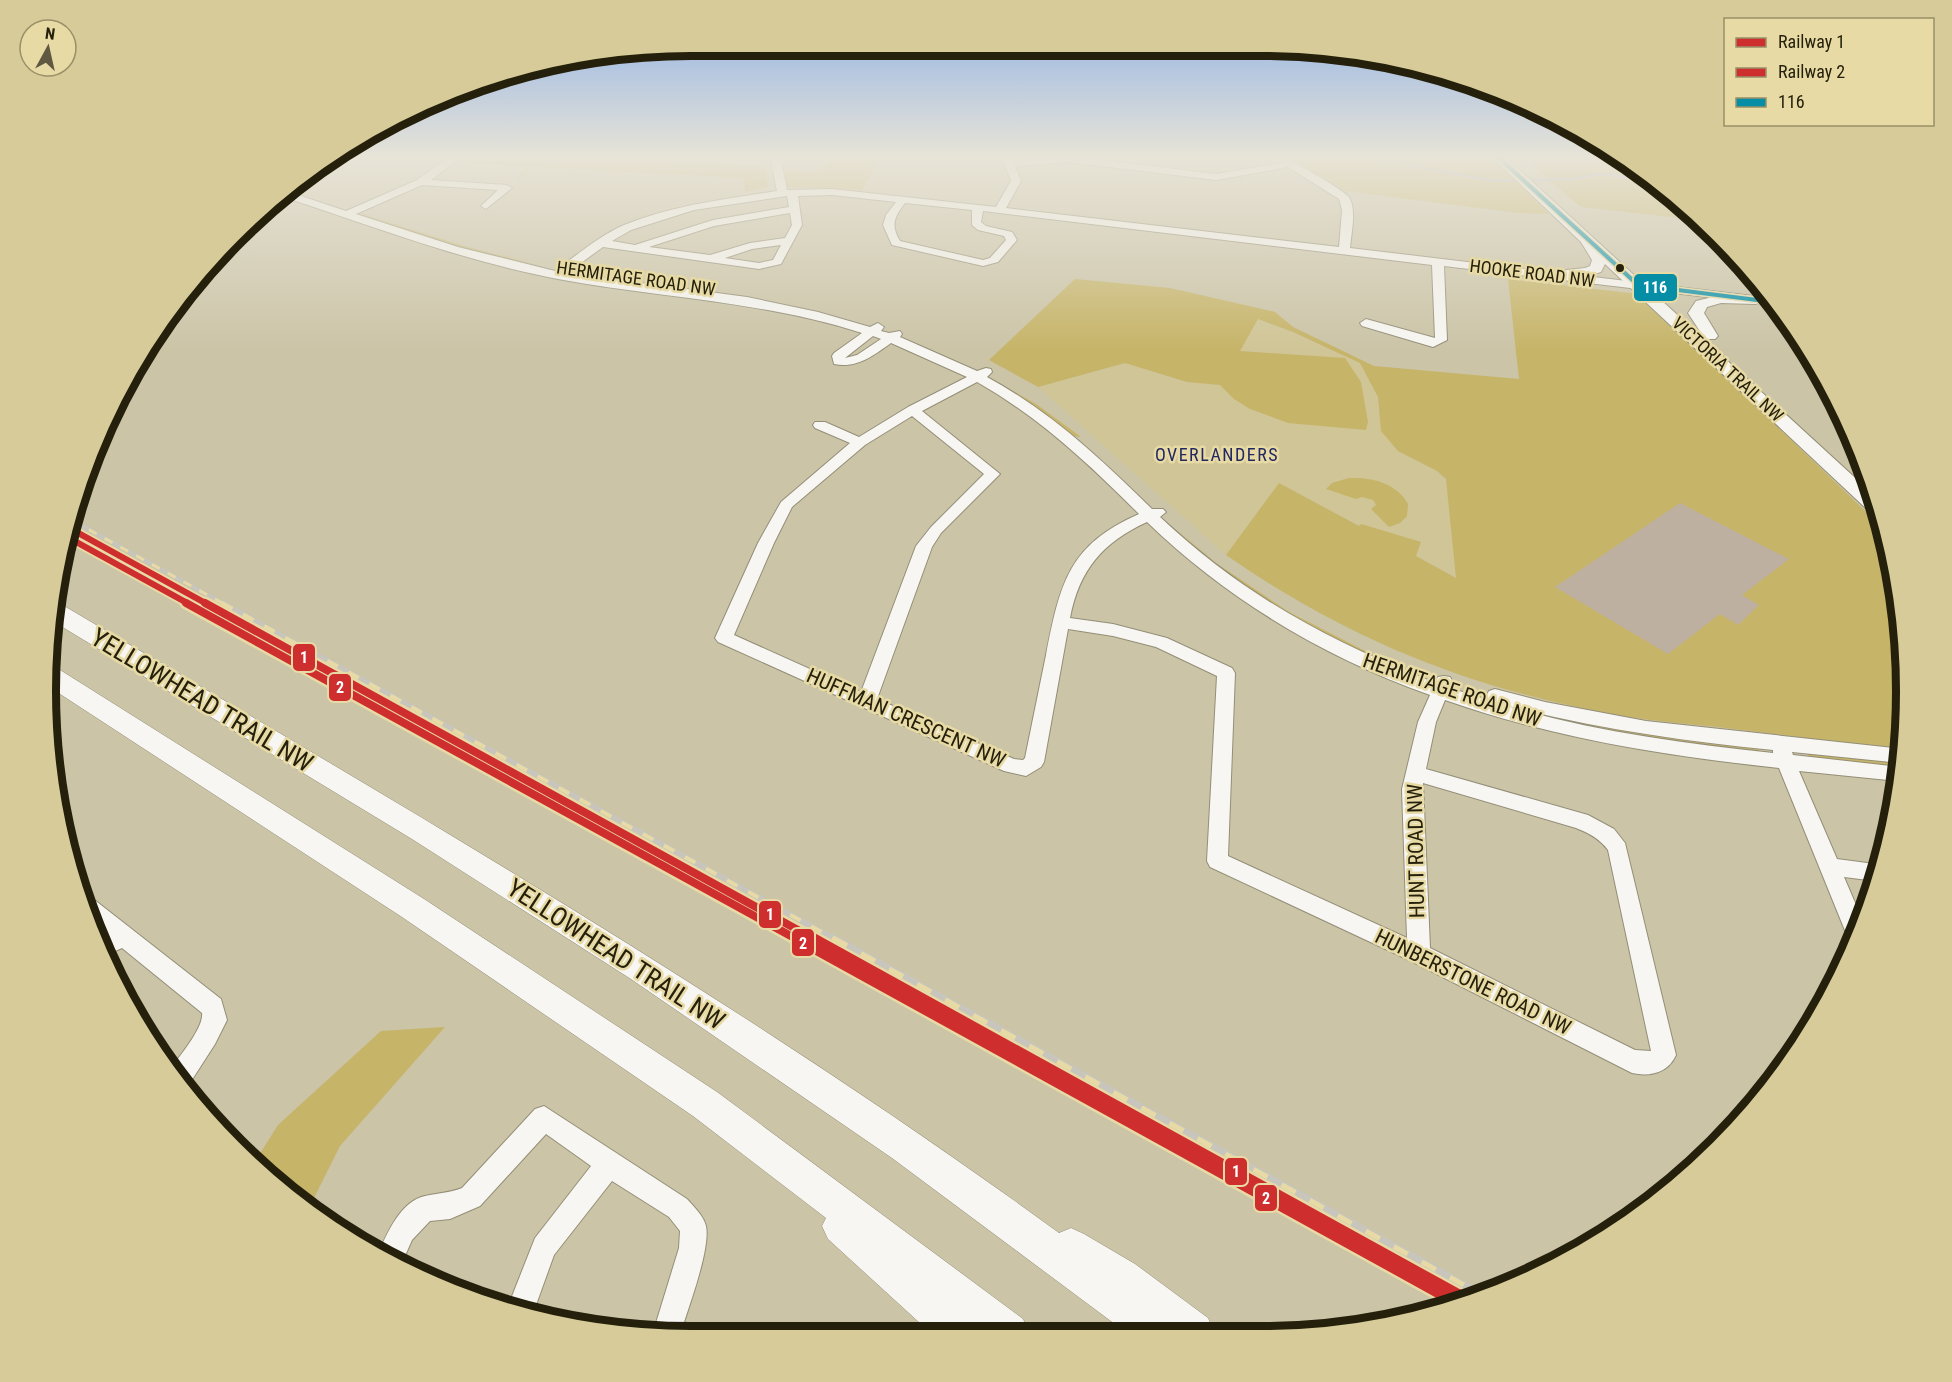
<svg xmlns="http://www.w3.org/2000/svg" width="1952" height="1382" viewBox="0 0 1952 1382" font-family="'Roboto Condensed',sans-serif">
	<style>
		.built { fill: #d0c596 }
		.green { fill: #c6b468 }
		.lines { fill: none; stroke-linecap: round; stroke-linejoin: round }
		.stream { stroke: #a2abe2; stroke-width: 2 }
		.building { fill: #beb0a0 }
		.minor-casing { stroke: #938e77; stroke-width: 2 }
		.major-casing { stroke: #938e77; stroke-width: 2 }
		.highway-casing { stroke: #938e77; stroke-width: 1 }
		.minor { fill: #f7f6f2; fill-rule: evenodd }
		.major { fill: #f7f6f2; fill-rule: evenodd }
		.highway { fill: #f7f6f2; fill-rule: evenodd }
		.rail-far2-casing { stroke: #c7c5bc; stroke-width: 4.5 }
		.rail-far1-casing { stroke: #c7c5bc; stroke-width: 6 }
		.rail-casing { stroke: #c7c5bc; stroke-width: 8 }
		.rail-far2 { stroke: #e7daa5; stroke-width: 3; stroke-dasharray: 9; stroke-linecap: butt }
		.rail-far1 { stroke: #e7daa5; stroke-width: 4; stroke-dasharray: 12; stroke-linecap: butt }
		.rail { stroke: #e7daa5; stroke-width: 5; stroke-dasharray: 16; stroke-linecap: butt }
		.bus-1-casing { stroke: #e7daa5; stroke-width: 7 }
		.bus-1 { stroke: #078ea7; stroke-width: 4 }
		.rail-1-far2-casing { stroke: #e7daa5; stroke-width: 10 }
		.rail-1-far1-casing { stroke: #e7daa5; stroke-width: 13 }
		.rail-1-casing { stroke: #e7daa5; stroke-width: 15 }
		.rail-2-far2-casing { stroke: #e7daa5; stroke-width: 10 }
		.rail-2-far1-casing { stroke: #e7daa5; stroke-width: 13 }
		.rail-2-casing { stroke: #e7daa5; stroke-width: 15 }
		.rail-1-far2 { stroke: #cf2e2f; stroke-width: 6 }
		.rail-1-far1 { stroke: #cf2e2f; stroke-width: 8 }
		.rail-1 { stroke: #cf2e2f; stroke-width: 10 }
		.rail-2-far2 { stroke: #cf2e2f; stroke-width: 6 }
		.rail-2-far1 { stroke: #cf2e2f; stroke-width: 8 }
		.rail-2 { stroke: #cf2e2f; stroke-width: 10 }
		.bus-dot { fill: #25200b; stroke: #e7daa5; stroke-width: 2 }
		.labels { text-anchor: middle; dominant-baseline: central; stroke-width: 5; stroke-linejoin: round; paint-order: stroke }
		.far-street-label { font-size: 18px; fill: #25200b; stroke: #e7daa5 }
		.far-neighbourhood-label { font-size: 18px; letter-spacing: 1.5px; fill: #232861; stroke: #e7daa5 }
		.street-label { font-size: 21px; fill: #25200b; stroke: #e7daa5 }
		.near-street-label { font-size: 26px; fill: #25200b; stroke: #e7daa5 }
		.rim { fill: none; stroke: #25200b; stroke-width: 8 }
		.line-badge { stroke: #e7daa5; stroke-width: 2 }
		.badge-label { font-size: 16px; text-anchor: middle; font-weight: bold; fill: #fff }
	</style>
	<rect width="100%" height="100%" fill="#cbc4a7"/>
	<path class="built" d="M 1258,319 L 1293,332 L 1360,363 L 1378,397 L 1382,431 L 1398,451 L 1437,471 L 1448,483 L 1457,578 L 1279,483 L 1226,555 L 1038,387 L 1125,363 L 1187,382 Z"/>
	<g class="green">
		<path d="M 465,156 L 559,156 L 615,159 L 622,156 L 658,156 L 658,161 L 765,167 L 768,187 L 745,192 L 744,178 L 533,167 L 518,180 L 515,180 L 528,167 L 456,162 Z"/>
		<path d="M 831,156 L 881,156 L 862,190 L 786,187 L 785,171 L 821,172 Z"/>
		<path d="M 1287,156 L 1491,156 L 1549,214 L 1518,213 L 1345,191 Z"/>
		<path d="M 1527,156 L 1621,156 L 1655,179 L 1698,220 L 1581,207 L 1531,165 L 1535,164 Z"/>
		<path d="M 362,214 L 467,247 L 549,268 L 460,248 L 359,215 Z"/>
		<path d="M 1075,279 L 1170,288 L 1275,312 L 1293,327 L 1374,366 L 1519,379 L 1508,279 L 1639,294 L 1883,528 L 1901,606 L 1906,733 L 1903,750 C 1841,742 1779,735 1718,727 C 1686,724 1654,721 1623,716 C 1474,690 1350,641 1226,555 L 1279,483 L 1359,526 L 1361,524 L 1421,542 L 1416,556 L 1456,578 L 1446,479 L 1437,471 L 1398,451 L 1381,431 L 1378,397 L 1360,363 L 1293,332 L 1258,319 L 1240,351 L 1345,358 L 1361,382 L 1368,422 L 1366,430 L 1288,423 L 1250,409 L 1234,399 L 1220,385 L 1187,382 L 1125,363 L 1038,387 L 989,360 Z"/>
		<path d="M 992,379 L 1036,404 L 1081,437 L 1072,436 L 990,380 Z"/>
		<path d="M 1349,478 C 1371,477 1397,483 1408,504 L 1407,516 L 1400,523 L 1389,527 L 1371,509 L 1376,505 L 1373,500 L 1362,497 L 1356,499 L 1326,489 L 1332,483 Z"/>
		<path d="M 1169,524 L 1216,563 L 1289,612 L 1369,653 L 1418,674 L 1418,677 L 1354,651 L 1248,592 L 1165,526 Z"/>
		<path d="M 1463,691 L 1505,702 L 1758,747 L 1759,751 L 1670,741 L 1561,722 L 1463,694 Z"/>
		<path d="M 1807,753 L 1901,762 L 1900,768 L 1810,758 Z"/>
		<path d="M 445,1027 L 340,1146 L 308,1210 L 298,1204 L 254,1163 L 278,1125 L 381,1031 Z"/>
	</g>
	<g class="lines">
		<path class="stream" d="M 1375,156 L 1406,165 L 1495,181 L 1572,179 L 1599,174 L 1657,181"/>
	</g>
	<path class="building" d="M 1680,503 L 1789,559 L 1742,595 L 1759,605 L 1738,625 L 1720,614 L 1668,654 L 1555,587 Z"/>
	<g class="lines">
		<g class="minor-casing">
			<g id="minor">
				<path d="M 451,156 L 462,156 L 431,180 L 507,185 L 512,188 L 486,209 L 481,206 L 498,190 L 422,185 L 356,214 L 458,247 L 555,271 C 577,255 599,236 624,225 C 673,205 726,199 777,191 L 770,156 L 780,156 L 787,190 L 832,189 L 996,207 L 1011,181 L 1005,165 L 997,156 L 1006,156 L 1011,161 L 1069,156 L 1216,174 L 1281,163 L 1276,159 L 1281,156 C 1290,159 1345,191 1349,197 C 1357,210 1351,234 1350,248 L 1770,298 L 1775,305 L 1444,266 L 1447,340 L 1433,347 L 1362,326 L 1360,323 L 1366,319 L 1435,338 L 1432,265 L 983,211 L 981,222 L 986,226 L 1012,232 L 1017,240 L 998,262 L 983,266 L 892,245 L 883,225 L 886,215 L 896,202 L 832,195 L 798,196 L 802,225 L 781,264 L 759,269 L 603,247 L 567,273 L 747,297 L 818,312 L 870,327 L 878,323 L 884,327 L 881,331 L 889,333 L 900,331 L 902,334 L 900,337 L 977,371 L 986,368 L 991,369 L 992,372 L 987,377 C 1050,411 1101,459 1152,509 L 1163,509 L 1166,512 L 1160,517 C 1240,592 1321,637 1423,678 L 1435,683 L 1438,677 L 1444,676 L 1450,677 L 1453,682 L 1450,688 L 1488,700 L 1486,696 L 1489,691 L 1495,689 L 1545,702 L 1646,721 L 1903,749 L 1901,763 L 1792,752 L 1793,755 L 1900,767 L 1898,781 L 1799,771 L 1837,859 L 1882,865 L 1876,881 L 1844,877 L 1862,919 L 1854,941 L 1849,940 L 1846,933 L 1779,768 C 1666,756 1553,738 1445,700 L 1436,722 L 1426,769 L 1588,815 L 1614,829 L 1625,843 L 1676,1055 C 1668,1073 1650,1077 1632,1073 L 1411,961 L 1210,867 L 1207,861 L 1217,676 L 1156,647 L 1113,636 L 1068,629 L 1044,762 L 1041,767 L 1026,776 L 1004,771 L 718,642 L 715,638 L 758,543 L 781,502 L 850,443 L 815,428 L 813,425 L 815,422 L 825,422 L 859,437 L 908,407 L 967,377 L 891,343 C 874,355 857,369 834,364 L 832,356 L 834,353 L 862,333 C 763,301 660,298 558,279 C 464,261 374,227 284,197 L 289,192 L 346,211 L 417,180 ZM 1069,162 L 1216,180 L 1288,167 L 1339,199 L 1342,210 L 1339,247 L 1006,208 L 1021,181 L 1015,166 ZM 787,196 L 789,207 L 713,220 L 635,245 L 612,241 L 631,230 L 694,210 ZM 905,203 L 972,210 L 972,225 L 978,230 L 1004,236 L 1006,240 L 990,258 L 983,260 L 900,241 C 890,225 895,216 905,203 ZM 790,213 L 792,225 L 785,238 L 750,243 L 710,255 L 649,247 L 714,226 ZM 781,245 L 773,260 L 759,263 L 725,258 L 752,249 ZM 873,336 L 881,339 L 857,355 L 845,358 ZM 977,382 C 1039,417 1089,464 1139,514 C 1068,545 1060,584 1046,655 C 1039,689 1032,724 1025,758 L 1023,760 L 1014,759 L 877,699 L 932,547 L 941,533 L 1000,474 L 922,411 ZM 912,416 L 984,474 L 931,527 L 916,546 L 861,692 L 734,635 L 774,543 L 792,507 L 865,445 ZM 1147,522 C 1228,600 1324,657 1430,695 L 1418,722 L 1402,789 L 1407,938 L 1228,856 L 1235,673 L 1232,668 L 1167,638 L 1113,624 L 1070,618 C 1079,570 1103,542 1147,522 ZM 1504,705 C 1592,728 1682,741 1773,750 L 1773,753 C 1682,743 1591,731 1504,705 ZM 1423,783 L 1576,828 C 1589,833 1600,839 1608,850 L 1651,1051 L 1635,1050 L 1430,948 Z"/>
				<path d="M 84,896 L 92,898 L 221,999 L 227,1020 L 215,1044 L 188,1086 L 185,1087 L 172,1067 C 181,1054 204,1027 202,1013 L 122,948 L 104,956 L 97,938 L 105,935 L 92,924 L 81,897 Z"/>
				<path d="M 544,1106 L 687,1199 C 694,1207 703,1215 706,1226 C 711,1249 687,1311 680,1335 L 652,1336 L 679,1248 L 680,1231 L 669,1217 L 612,1181 L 554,1255 L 532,1316 L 507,1309 L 535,1238 L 591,1166 L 546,1134 L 480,1206 L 450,1219 L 430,1221 L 412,1240 L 400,1267 L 378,1254 C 387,1233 401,1201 425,1196 C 438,1193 449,1193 462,1188 L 535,1109 Z"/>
			</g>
		</g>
		<g class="major-casing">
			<g id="major">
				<path d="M 1491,156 L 1504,156 L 1876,497 L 1880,516 L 1872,514 L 1605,264 L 1601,272 L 1587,276 L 1549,278 L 1547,275 L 1549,272 L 1585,268 L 1590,266 L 1592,260 L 1581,242 Z"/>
				<path d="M 1721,295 L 1756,296 L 1763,300 L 1756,304 L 1721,303 L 1707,307 L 1704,313 L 1718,336 L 1715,339 L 1705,339 L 1688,313 L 1696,301 Z"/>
			</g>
		</g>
		<g class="highway-casing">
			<g id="highway">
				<path d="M 52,601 L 59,603 C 399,804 740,1000 1059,1233 L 1071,1228 L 1084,1234 L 1135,1264 L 1208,1318 L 1214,1332 L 1127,1333 L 892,1158 L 631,979 L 412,839 L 51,620 Z"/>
				<path d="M 51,667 L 60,670 L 424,899 L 717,1092 L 1023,1319 L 1029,1333 L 932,1334 L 828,1239 L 822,1226 L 826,1218 L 693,1116 L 402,917 L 51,688 Z"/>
			</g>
		</g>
		<use href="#minor" class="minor"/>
		<use href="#major" class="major"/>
		<use href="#highway" class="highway"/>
		<g class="rail-far2-casing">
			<path id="rail-far2" d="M 73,521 L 224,604"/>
		</g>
		<g class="rail-far1-casing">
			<path id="rail-far1" d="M 222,603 L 836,940"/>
		</g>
		<g class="rail-casing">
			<path id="rail" d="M 833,938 L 1482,1295"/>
		</g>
		<use href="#rail-far2" class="rail-far2"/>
		<use href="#rail-far1" class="rail-far1"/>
		<use href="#rail" class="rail"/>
		<g class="bus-1-casing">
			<path id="bus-1" d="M 1497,156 L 1638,285 L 1773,302"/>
		</g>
		<use href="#bus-1" class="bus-1"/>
		<g class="rail-1-far2-casing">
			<path id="rail-1-far2" d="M 71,529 L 207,604"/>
		</g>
		<g class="rail-1-far1-casing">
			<path id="rail-1-far1" d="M 205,603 L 816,940"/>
		</g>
		<g class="rail-1-casing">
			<path id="rail-1" d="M 813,938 L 1469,1300"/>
		</g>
		<g class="rail-2-far2-casing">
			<path id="rail-2-far2" d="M 69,538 L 189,604"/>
		</g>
		<g class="rail-2-far1-casing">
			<path id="rail-2-far1" d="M 186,603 L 798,940"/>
		</g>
		<g class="rail-2-casing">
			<path id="rail-2" d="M 795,938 L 1458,1304"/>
		</g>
		<use href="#rail-1-far2" class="rail-1-far2"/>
		<use href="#rail-1-far1" class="rail-1-far1"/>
		<use href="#rail-1" class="rail-1"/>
		<use href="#rail-2-far2" class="rail-2-far2"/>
		<use href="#rail-2-far1" class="rail-2-far1"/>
		<use href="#rail-2" class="rail-2"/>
	</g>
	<linearGradient id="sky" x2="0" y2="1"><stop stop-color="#8cb0e6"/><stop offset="0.45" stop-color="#e8e4d7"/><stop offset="1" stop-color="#e8e4d7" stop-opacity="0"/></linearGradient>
	<rect width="1952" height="350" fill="url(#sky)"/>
	<circle class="bus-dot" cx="1620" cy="268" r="5"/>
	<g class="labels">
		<g class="far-street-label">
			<text transform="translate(1532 273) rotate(7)">HOOKE ROAD NW</text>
			<text transform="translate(636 278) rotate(8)">HERMITAGE ROAD NW</text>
			<text transform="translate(1728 369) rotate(43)">VICTORIA TRAIL NW</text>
		</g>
		<g class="far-neighbourhood-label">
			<text x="1217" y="454">OVERLANDERS</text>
		</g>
		<g class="street-label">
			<text transform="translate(1452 690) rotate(19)">HERMITAGE ROAD NW</text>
			<text transform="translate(906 718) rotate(24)">HUFFMAN CRESCENT NW</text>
			<text transform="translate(1416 851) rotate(-91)">HUNT ROAD NW</text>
			<text transform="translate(1473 982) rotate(26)">HUNBERSTONE ROAD NW</text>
		</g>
		<g class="near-street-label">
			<text transform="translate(202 700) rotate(31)">YELLOWHEAD TRAIL NW</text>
			<text transform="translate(616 954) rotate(33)">YELLOWHEAD TRAIL NW</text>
		</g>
	</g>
	<path d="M0 0H1952V1382H0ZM691 56H1261A635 635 0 0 1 1896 691V691A635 635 0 0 1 1261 1326H691A635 635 0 0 1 56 691V691A635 635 0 0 1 691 56Z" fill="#d7cb99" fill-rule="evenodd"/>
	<path class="rim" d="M691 56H1261A635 635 0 0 1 1896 691V691A635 635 0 0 1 1261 1326H691A635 635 0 0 1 56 691V691A635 635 0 0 1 691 56Z"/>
	<g class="line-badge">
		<rect x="1633" y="273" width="45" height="29" rx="6" fill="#078ea7"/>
		<rect x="292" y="643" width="24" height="29" rx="6" fill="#cf2e2f"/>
		<rect x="328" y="673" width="24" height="29" rx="6" fill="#cf2e2f"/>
		<rect x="758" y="900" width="24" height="29" rx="6" fill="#cf2e2f"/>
		<rect x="791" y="928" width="24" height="29" rx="6" fill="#cf2e2f"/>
		<rect x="1224" y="1157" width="24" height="29" rx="6" fill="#cf2e2f"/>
		<rect x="1254" y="1184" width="24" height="28" rx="6" fill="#cf2e2f"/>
	</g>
	<g class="badge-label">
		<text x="1655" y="293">116</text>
		<text x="304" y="663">1</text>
		<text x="340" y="693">2</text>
		<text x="770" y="920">1</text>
		<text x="803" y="949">2</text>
		<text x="1236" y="1177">1</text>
		<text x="1266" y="1204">2</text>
	</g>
	<rect x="1724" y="18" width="210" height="108" fill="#e7daa5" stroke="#999067" stroke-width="1.5"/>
	<rect x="1736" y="38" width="30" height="9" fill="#cf2e2f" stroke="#999067" stroke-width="1.5"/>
	<text x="1778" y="48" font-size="18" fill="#25200b">Railway 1</text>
	<rect x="1736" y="68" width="30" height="9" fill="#cf2e2f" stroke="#999067" stroke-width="1.5"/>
	<text x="1778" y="78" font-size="18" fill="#25200b">Railway 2</text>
	<rect x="1736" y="98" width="30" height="9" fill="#078ea7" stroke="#999067" stroke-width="1.5"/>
	<text x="1778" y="108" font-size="18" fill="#25200b">116</text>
	<g transform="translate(48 48) rotate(8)"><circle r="28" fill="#e7daa5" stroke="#999067" stroke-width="1.5"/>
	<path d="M0-4.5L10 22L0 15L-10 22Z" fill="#5f5942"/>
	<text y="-9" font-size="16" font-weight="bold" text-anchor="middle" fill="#25200b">N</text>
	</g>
</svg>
